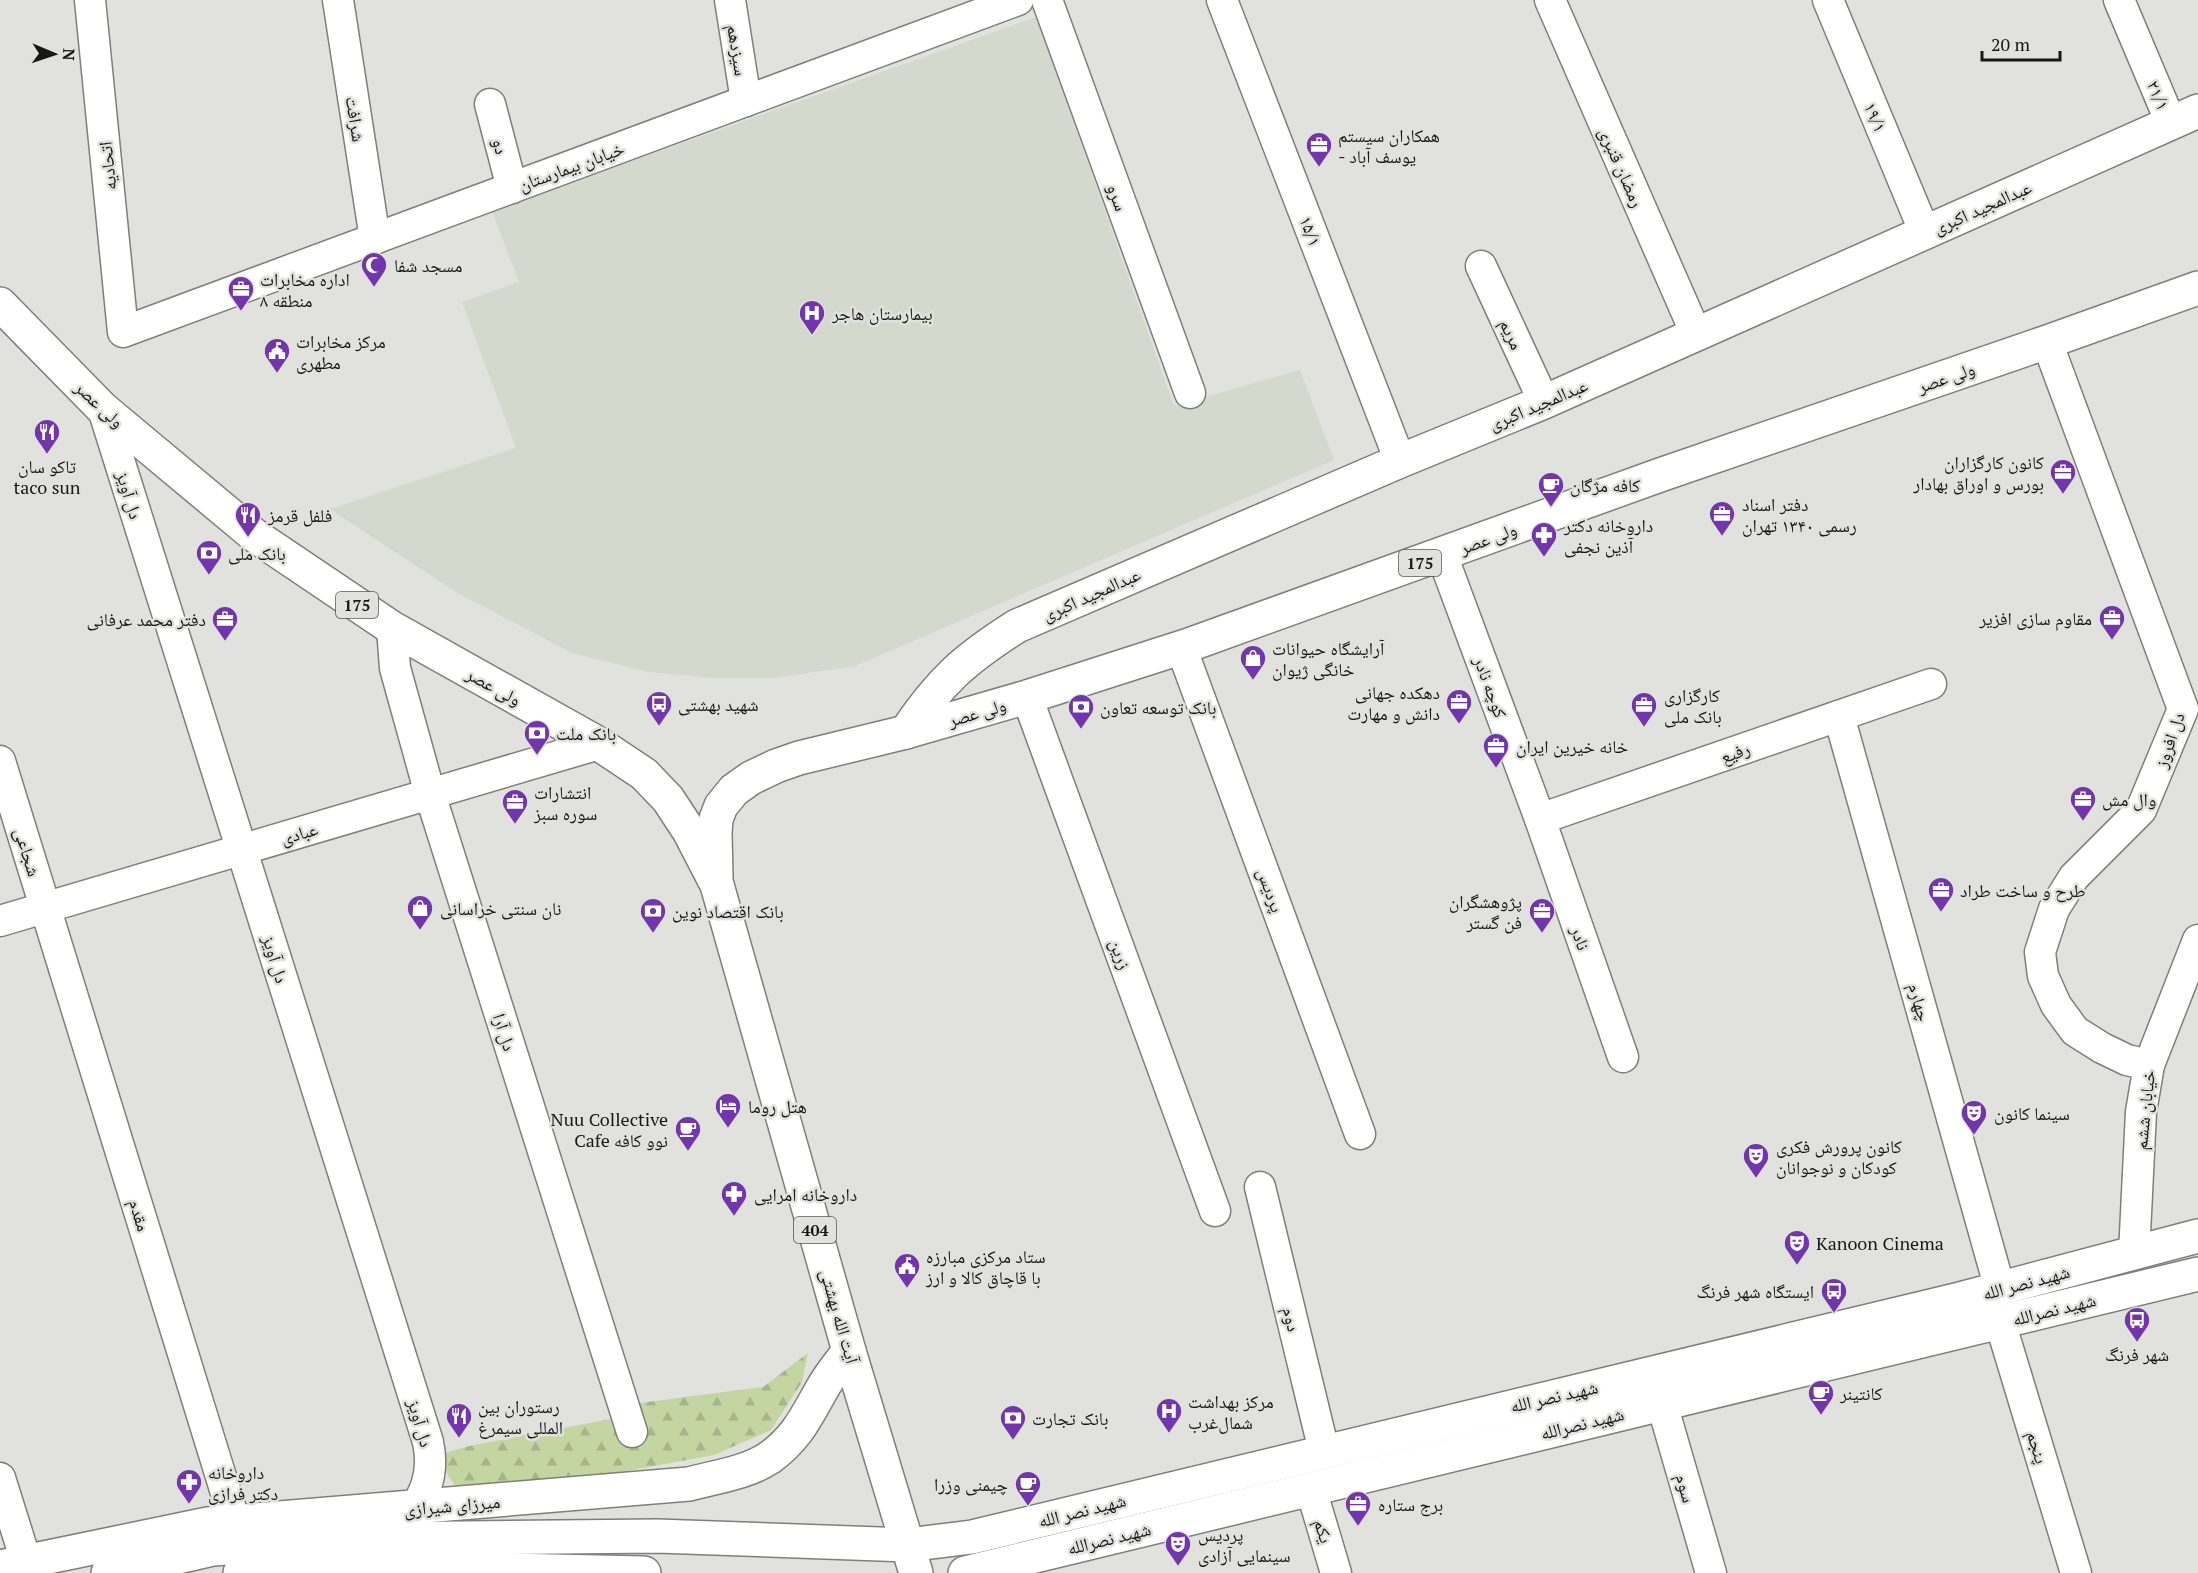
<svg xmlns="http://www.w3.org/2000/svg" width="2198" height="1573" viewBox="0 0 2198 1573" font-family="'PT Serif','Noto Naskh Arabic',serif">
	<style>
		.built { fill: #d4d8cd }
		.forest { fill: url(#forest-firs) }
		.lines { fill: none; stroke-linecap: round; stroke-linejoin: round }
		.minor-casing { stroke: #7e7f7b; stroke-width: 33 }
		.tertiary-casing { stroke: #7e7f7b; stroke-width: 36 }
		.secondary-casing { stroke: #7e7f7b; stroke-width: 36 }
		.primary-casing { stroke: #7e7f7b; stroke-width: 36 }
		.minor { stroke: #fff; stroke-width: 30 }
		.tertiary { stroke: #fff; stroke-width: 33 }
		.secondary { stroke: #fff; stroke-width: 33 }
		.primary { stroke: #fff; stroke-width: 33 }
		.labels { text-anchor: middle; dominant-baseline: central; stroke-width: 5; stroke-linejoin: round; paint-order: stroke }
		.shield { fill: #e1e2de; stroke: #545452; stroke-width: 1.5 }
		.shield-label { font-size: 16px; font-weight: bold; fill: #171716 }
		.street-label { font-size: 18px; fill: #171716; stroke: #e1e2de }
		.poi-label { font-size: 18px; fill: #171716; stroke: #e1e2de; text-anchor: start }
	</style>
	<defs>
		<pattern id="forest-firs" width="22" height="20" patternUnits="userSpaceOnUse" patternTransform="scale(1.5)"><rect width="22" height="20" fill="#c3d5a1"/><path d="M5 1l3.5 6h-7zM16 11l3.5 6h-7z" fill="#a7b68a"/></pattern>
	</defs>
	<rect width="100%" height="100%" fill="#e1e2de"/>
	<path class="built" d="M 1036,17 L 1174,406 L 1300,370 L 1334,460 L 855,666 L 774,678 L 712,678 L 649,672 L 572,653 L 454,591 L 330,509 L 516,448 L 462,302 L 519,282 L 492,211 Z"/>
	<path class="forest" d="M 808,1353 L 802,1382 L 771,1430 L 714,1455 L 572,1481 L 458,1490 L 447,1474 L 445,1453 L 469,1446 L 616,1418 L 643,1432 L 640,1403 L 763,1387 Z"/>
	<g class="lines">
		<g class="minor-casing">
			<g id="minor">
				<path d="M 90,0 L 123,332 L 1018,0"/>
				<path d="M 338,0 L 375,239"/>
				<path d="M 730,0 L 746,101"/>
				<path d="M 1047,0 L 1190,393"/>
				<path d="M 1222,0 L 1400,461"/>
				<path d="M 1550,0 L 1696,334"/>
				<path d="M 1828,0 L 1925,233"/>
				<path d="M 2119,0 L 2171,123"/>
				<path d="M 490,104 L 512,188"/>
				<path d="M 1481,266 L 1544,402"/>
				<path d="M 2047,342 L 2183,709 L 2141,810 L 2074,877 L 2054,909 L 2040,952 L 2043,976 L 2056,1005 L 2075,1031 L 2102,1048 L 2127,1060 L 2149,1065"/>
				<path d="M 103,409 L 428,1442 C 433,1466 429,1489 414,1508"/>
				<path d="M 1442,555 L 1540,819 L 1623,1057"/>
				<path d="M 392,628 L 395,668 L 430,794 L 632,1432"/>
				<path d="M 1181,647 L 1360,1134"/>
				<path d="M 1027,697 L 1215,1211"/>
				<path d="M 1839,716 L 2000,1289"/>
				<path d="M 0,761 L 235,1522"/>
				<path d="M 1540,819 L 1931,684"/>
				<path d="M 0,921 L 599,744"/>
				<path d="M 1260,1187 L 1324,1451"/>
				<path d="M 2134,1254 L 2141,1112 L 2149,1065 L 2198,940"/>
				<path d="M 2000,1322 L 2076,1573"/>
				<path d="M 1662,1404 L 1711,1573"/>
				<path d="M 0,1478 L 26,1561"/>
				<path d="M 1311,1489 L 1336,1573"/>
			</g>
		</g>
		<g class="tertiary-casing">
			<path id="tertiary" d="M 906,732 C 940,681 965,659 1017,626 L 1400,461 L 1544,402 L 2198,111"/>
		</g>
		<g class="secondary-casing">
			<g id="secondary">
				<path d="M 0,1567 L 208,1524 L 689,1484 C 715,1477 746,1473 769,1458 C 797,1438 806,1417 822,1389 C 829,1376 840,1363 849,1351"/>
				<path d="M 108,1573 L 213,1549 L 373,1539 L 657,1536 L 908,1545 L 972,1537 L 1960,1299 L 2198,1236"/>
				<path d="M 240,1573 L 335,1566 L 644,1573"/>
				<path d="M 965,1573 L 2198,1274"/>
			</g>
		</g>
		<g class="primary-casing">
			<g id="primary">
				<path d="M 0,304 L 103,409 L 254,535 L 392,628 L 599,744 L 644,774 L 668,799 L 689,831 L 717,885 L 849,1351 L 916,1573"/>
				<path d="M 716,877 L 715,833 L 716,819 L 721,806 L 734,790 L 751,778 L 776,766 L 799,758 L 906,732 L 1027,697 L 1186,646 L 1660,475 L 2047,342 L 2198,288"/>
			</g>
		</g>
		<use href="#minor" class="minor"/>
		<use href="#tertiary" class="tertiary"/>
		<use href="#secondary" class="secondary"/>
		<use href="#primary" class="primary"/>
	</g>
	<defs>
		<g id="office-pin" transform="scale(1.35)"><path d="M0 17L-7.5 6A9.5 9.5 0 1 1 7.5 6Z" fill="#7136ac" stroke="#e1e2de"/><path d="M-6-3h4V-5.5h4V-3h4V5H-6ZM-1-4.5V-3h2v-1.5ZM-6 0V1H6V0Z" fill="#fff"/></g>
		<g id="mosque-pin" transform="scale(1.35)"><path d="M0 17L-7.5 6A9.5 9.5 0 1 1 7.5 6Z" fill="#7136ac" stroke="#e1e2de"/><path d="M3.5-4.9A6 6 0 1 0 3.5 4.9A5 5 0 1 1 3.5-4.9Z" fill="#fff"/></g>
		<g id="hospital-pin" transform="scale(1.35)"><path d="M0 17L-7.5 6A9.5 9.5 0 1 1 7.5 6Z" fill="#7136ac" stroke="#e1e2de"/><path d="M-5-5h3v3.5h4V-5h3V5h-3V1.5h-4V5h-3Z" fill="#fff"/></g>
		<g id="civic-pin" transform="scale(1.35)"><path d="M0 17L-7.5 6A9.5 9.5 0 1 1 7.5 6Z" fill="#7136ac" stroke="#e1e2de"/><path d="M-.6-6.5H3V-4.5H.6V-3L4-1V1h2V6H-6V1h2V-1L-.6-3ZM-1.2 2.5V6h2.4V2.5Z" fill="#fff"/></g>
		<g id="restaurant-pin" transform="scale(1.35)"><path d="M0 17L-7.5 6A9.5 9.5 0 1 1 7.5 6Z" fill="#7136ac" stroke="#e1e2de"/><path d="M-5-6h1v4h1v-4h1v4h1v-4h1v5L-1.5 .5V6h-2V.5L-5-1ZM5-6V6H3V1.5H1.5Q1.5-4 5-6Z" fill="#fff"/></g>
		<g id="cafe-pin" transform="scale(1.35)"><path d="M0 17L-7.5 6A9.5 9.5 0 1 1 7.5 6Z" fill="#7136ac" stroke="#e1e2de"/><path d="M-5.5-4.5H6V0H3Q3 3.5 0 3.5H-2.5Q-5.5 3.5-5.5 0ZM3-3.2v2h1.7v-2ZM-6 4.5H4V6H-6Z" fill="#fff"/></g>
		<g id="pharmacy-pin" transform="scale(1.35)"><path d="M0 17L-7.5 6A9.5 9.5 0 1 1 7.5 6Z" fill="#7136ac" stroke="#e1e2de"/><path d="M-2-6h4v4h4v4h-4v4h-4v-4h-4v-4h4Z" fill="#fff"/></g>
		<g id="bank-pin" transform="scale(1.35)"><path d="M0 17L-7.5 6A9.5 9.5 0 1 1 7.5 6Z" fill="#7136ac" stroke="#e1e2de"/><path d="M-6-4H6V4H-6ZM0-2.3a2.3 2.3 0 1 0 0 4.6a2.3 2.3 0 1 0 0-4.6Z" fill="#fff"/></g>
		<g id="shop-pin" transform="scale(1.35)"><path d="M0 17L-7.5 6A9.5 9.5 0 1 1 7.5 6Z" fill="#7136ac" stroke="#e1e2de"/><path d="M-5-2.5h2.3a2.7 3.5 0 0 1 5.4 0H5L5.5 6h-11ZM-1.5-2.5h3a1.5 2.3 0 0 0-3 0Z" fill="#fff"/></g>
		<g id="bus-pin" transform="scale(1.35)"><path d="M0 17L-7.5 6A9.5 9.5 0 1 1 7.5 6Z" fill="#7136ac" stroke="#e1e2de"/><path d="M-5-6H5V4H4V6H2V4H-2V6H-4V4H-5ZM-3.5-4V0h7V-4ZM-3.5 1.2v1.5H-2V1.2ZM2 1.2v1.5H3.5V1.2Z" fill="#fff"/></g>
		<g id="hotel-pin" transform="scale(1.35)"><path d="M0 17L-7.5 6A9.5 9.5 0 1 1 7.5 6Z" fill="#7136ac" stroke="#e1e2de"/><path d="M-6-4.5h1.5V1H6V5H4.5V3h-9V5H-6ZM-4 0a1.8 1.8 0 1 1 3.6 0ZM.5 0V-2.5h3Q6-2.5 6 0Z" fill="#fff"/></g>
		<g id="theatre-pin" transform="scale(1.35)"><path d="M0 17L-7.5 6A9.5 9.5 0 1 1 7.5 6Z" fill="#7136ac" stroke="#e1e2de"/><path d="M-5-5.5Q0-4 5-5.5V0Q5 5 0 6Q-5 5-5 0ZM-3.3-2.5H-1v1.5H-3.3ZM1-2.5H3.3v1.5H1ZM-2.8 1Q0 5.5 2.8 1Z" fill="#fff"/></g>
	</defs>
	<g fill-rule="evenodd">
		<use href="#office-pin" x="1319" y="145"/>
		<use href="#mosque-pin" x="374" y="265"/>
		<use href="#office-pin" x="241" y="289"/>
		<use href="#hospital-pin" x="812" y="313"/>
		<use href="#civic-pin" x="277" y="351"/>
		<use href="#restaurant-pin" x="47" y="432"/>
		<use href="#office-pin" x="2063" y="472"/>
		<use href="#cafe-pin" x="1551" y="485"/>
		<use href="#office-pin" x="1722" y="514"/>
		<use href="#restaurant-pin" x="248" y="515"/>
		<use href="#pharmacy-pin" x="1544" y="535"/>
		<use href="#bank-pin" x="209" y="553"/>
		<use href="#office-pin" x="2112" y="618"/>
		<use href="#office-pin" x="225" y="619"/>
		<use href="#shop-pin" x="1253" y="658"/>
		<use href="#office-pin" x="1459" y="702"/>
		<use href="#bus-pin" x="659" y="704"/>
		<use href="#office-pin" x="1644" y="705"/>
		<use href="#bank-pin" x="1081" y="707"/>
		<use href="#bank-pin" x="537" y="733"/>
		<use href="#office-pin" x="1496" y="746"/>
		<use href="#office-pin" x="2083" y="799"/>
		<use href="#office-pin" x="515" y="802"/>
		<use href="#office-pin" x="1941" y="890"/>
		<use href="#shop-pin" x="420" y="908"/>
		<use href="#bank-pin" x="653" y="911"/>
		<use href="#office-pin" x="1542" y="911"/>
		<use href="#hotel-pin" x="728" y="1106"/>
		<use href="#theatre-pin" x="1974" y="1113"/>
		<use href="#cafe-pin" x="688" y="1129"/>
		<use href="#theatre-pin" x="1756" y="1156"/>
		<use href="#pharmacy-pin" x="734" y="1194"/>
		<use href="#theatre-pin" x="1797" y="1243"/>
		<use href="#civic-pin" x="907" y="1266"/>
		<use href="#bus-pin" x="1834" y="1291"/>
		<use href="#bus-pin" x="2137" y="1320"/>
		<use href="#cafe-pin" x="1821" y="1393"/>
		<use href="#hospital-pin" x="1169" y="1411"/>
		<use href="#restaurant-pin" x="459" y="1416"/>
		<use href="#bank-pin" x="1013" y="1418"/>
		<use href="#pharmacy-pin" x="189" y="1482"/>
		<use href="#cafe-pin" x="1028" y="1484"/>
		<use href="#office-pin" x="1358" y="1504"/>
		<use href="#theatre-pin" x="1178" y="1544"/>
	</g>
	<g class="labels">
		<g class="shield">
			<rect x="1399" y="550" width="42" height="26" rx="4.5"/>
			<rect x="336" y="592" width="42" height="26" rx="4.5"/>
			<rect x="794" y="1217" width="42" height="26" rx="4.5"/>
		</g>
		<g class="shield-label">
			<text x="1420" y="563">175</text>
			<text x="357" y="605">175</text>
			<text x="815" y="1230">404</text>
		</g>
		<g class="street-label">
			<text transform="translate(738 50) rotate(81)">سیزدهم</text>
			<text transform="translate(2159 95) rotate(67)">۲۱/۱</text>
			<text transform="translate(1876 117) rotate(67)">۱۹/۱</text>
			<text transform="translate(356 119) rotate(81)">شرافت</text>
			<text transform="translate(501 146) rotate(75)">دو</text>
			<text transform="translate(107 166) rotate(-96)">اتحادیه</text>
			<text transform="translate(571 166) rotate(-20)">خیابان بیمارستان</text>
			<text transform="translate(1622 167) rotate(66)">رمضان قنبری</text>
			<text transform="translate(1118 197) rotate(70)">سرو</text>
			<text transform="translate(1982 207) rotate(-24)">عبدالمجید اکبری</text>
			<text transform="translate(1311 231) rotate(69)">۱۵/۱</text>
			<text transform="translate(1512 334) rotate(65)">مریم</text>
			<text transform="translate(1946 377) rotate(-19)">ولی عصر</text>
			<text transform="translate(100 404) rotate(43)">ولی عصر</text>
			<text transform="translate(1538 404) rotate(-23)">عبدالمجید اکبری</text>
			<text transform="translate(130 495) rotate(73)">دل آویز</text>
			<text transform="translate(1488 538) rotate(-20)">ولی عصر</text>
			<text transform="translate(1091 594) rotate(-24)">عبدالمجید اکبری</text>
			<text transform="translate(494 686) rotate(29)">ولی عصر</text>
			<text transform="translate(1491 687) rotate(70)">کوچه نادر</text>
			<text transform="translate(977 712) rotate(-16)">ولی عصر</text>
			<text transform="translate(2169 740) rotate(-71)">دل افروز</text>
			<text transform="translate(1735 752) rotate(-19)">رفیع</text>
			<text transform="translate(299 833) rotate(-16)">عبادی</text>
			<text transform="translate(28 852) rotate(73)">شجاعی</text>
			<text transform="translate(1271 890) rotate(70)">پردیس</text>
			<text transform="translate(1581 938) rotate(71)">نادر</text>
			<text transform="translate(1121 954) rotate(70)">زرین</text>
			<text transform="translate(276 959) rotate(73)">دل آویز</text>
			<text transform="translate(1920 1002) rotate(74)">چهارم</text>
			<text transform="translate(505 1032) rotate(72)">دل آرا</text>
			<text transform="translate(2144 1110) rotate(-84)">خیابان ششم</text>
			<text transform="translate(140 1215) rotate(73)">مقدم</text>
			<text transform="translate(2026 1282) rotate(-15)">شهید نصر الله</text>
			<text transform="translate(2054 1309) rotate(-14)">شهید نصرالله</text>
			<text transform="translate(840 1316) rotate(74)">آیت الله بهشتی</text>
			<text transform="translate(1292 1319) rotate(76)">دوم</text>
			<text transform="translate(1554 1396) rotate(-13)">شهید نصر الله</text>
			<text transform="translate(421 1423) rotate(74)">دل آویز</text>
			<text transform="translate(1582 1423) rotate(-14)">شهید نصرالله</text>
			<text transform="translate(2038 1447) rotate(73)">پنجم</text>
			<text transform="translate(1686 1488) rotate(74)">سوم</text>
			<text transform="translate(452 1505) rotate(-5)">میرزای شیرازی</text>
			<text transform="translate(1082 1510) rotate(-14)">شهید نصر الله</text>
			<text transform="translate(1324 1531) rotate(73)">یکم</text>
			<text transform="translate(1109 1538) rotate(-14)">شهید نصرالله</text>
		</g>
		<g class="poi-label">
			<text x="1338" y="135">همکاران سیستم<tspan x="1338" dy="21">- یوسف آباد</tspan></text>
			<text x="394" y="265">مسجد شفا</text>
			<text x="260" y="279">اداره مخابرات<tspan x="260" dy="21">منطقه ۸</tspan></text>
			<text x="832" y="313">بیمارستان هاجر</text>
			<text x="296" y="341">مرکز مخابرات<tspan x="296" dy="21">مطهری</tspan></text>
			<text x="2044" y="462" text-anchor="end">کانون کارگزاران<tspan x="2044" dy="21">بورس و اوراق بهادار</tspan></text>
			<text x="47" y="466" text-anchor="middle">تاکو سان<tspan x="47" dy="21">taco sun</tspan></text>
			<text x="1570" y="485">کافه مژگان</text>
			<text x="1742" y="504">دفتر اسناد<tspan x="1742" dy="21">رسمی ۱۳۴۰ تهران</tspan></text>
			<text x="268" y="515">فلفل‌ قرمز</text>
			<text x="1564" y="525">داروخانه دکتر<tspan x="1564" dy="21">آذین نجفی</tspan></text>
			<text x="228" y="553">بانک ملی</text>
			<text x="2092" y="618" text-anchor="end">مقاوم سازی افزیر</text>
			<text x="206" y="619" text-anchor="end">دفتر محمد عرفانی</text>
			<text x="1272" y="648">آرایشگاه حیوانات<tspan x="1272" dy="21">خانگی ژیوان</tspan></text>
			<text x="1440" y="692" text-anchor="end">دهکده جهانی<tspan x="1440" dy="21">دانش و مهارت</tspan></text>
			<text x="1664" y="695">کارگزاری<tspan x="1664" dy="21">بانک ملی</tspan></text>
			<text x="678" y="704">شهید بهشتی</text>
			<text x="1100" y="707">بانک توسعه تعاون</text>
			<text x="556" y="733">بانک ملت</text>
			<text x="1516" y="746">خانه خیرین ایران</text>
			<text x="534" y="792">انتشارات<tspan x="534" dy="21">سوره سبز</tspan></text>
			<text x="2102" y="799">وال مش</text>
			<text x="1960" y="890">طرح و ساخت طراد</text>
			<text x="1522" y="901" text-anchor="end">پژوهشگران<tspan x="1522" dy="21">فن گستر</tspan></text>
			<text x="440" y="908">نان سنتی خراسانی</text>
			<text x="672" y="911">بانک اقتصاد نوین</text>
			<text x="748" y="1106">هتل روما</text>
			<text x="1994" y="1113">سینما کانون</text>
			<text x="668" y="1119" text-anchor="end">Nuu Collective<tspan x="668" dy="21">Cafe نوو کافه</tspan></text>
			<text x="1776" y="1146">کانون پرورش فکری<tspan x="1776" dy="21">کودکان و نوجوانان</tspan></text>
			<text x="754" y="1194">داروخانه امرایی</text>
			<text x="1816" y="1243">Kanoon Cinema</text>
			<text x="926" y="1256">ستاد مرکزی مبارزه<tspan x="926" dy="21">با قاچاق کالا و ارز</tspan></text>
			<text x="1814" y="1291" text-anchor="end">ایستگاه شهر فرنگ</text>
			<text x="2137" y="1354" text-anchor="middle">شهر فرنگ</text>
			<text x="1840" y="1393">کانتینر</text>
			<text x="1188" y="1401">مرکز بهداشت<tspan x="1188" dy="21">شمال‌غرب</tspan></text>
			<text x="478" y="1406">رستوران بین<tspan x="478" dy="21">المللی سیمرغ</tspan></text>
			<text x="1032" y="1418">بانک تجارت</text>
			<text x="208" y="1472">داروخانه<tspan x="208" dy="21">دکتر فرازی</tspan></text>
			<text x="1008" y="1484" text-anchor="end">چیمنی وزرا</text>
			<text x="1378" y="1504">برج ستاره</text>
			<text x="1198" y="1534">پردیس<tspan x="1198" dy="21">سینمایی آزادی</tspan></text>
		</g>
	</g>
	<g transform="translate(54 54) rotate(92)" stroke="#e1e2de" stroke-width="4.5" paint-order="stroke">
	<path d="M0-4.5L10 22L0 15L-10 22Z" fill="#171716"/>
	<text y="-9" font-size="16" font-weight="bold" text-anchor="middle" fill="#171716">N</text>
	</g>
	<path d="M1982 51v9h78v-9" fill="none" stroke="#171716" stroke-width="3"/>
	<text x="1991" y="51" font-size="18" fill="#171716" stroke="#e1e2de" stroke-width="4.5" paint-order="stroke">20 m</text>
</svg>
